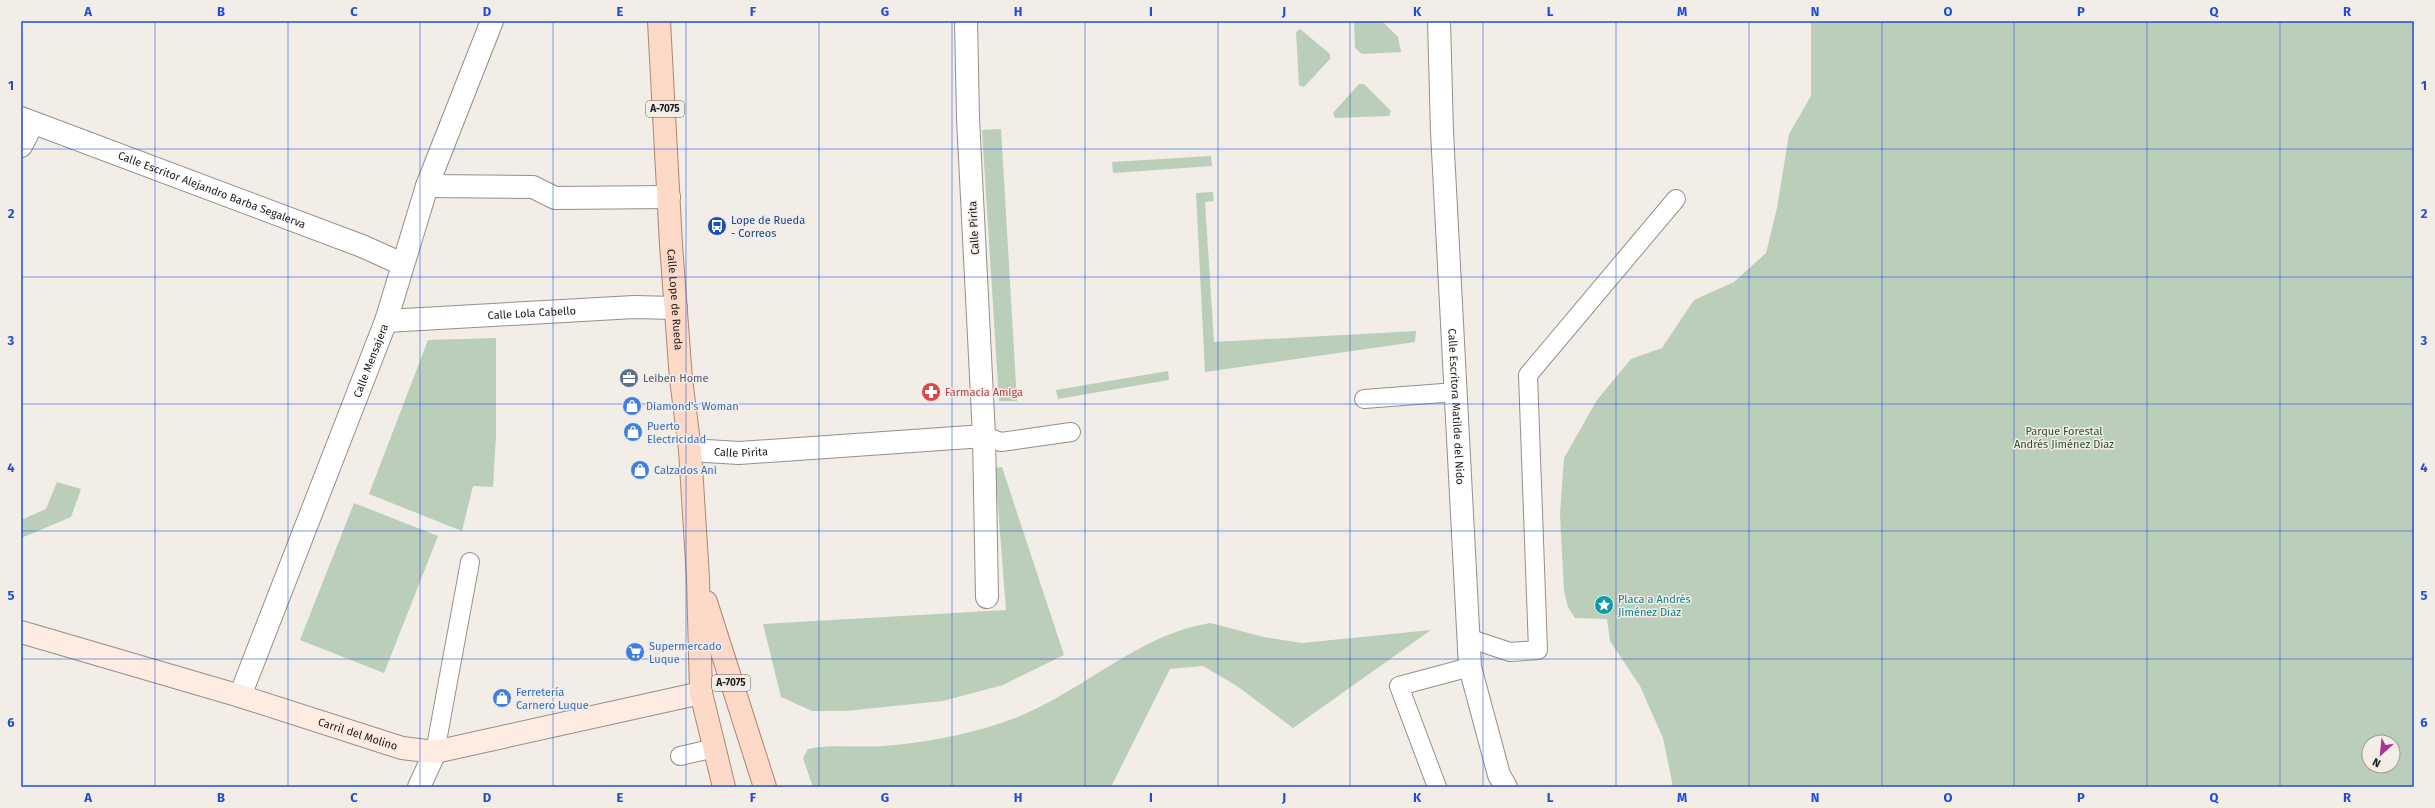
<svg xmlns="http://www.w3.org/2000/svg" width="2435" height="808" viewBox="0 0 2435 808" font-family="'Fira Sans',sans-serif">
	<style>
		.green { fill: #bbceba; fill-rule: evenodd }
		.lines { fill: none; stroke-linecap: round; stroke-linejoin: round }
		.lane-casing { stroke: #948f8a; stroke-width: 20 }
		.street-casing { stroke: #948f8a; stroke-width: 24 }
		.secondary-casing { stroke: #948f8a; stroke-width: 24 }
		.primary-casing { stroke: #b08773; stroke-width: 24 }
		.lane { stroke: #fff; stroke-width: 18 }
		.street { stroke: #fff; stroke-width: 22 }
		.secondary { stroke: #feece3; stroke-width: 22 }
		.primary { stroke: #fdd9c7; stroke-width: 22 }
		.grid { fill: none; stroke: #1d4ed8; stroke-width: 1; stroke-opacity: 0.55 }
		.labels { text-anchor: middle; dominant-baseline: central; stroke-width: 3; stroke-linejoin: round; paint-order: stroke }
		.shield { fill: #f2ede7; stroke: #605e5a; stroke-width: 1 }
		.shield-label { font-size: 10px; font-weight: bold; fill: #22201e }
		.street-label { font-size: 11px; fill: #22201e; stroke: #f2ede7 }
		.transit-label { font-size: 11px; fill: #164399; stroke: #f2ede7; text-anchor: start }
		.service-label { font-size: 11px; fill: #4e5e75; stroke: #f2ede7; text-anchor: start }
		.health-label { font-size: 11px; fill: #be3a42; stroke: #f2ede7; text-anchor: start }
		.shop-label { font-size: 11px; fill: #366cbe; stroke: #f2ede7; text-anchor: start }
		.park-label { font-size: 11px; fill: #2b532b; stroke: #f2ede7 }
		.culture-label { font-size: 11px; fill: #0d838f; stroke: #f2ede7; text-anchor: start }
		.neatline { fill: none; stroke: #1d4ed8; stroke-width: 1.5 }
		.grid-label { font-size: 13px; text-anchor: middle; font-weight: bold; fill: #1d4ed8 }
	</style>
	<rect width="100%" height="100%" fill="#f2ede7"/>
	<g class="green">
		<path d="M 1354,21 L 1382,21 L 1398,37 L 1401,52 L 1362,54 L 1355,48 Z"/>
		<path d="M 1811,21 L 2414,21 L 2414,787 L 1673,787 L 1663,738 L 1640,686 L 1610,641 L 1607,619 L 1575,618 L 1568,607 L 1564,591 L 1560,514 L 1564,458 L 1597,400 L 1631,359 L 1662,348 L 1694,300 L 1734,282 L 1766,253 L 1777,208 L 1789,134 L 1811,96 ZM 2369,742 L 2393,742 L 2393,766 L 2369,766 Z"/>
		<path d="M 1300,29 L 1330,54 L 1330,59 L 1304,87 L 1299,85 L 1296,32 Z"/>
		<path d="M 1359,84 L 1364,84 L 1391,111 L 1389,116 L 1335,118 L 1333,113 Z"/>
		<path d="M 1001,129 L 1017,401 L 999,401 L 982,130 Z"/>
		<path d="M 1211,156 L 1212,166 L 1113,173 L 1112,162 Z"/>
		<path d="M 1213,192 L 1214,201 L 1205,202 L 1214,342 L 1416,331 L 1415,342 L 1205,372 L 1196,193 Z"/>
		<path d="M 496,338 L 496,435 L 493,487 L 473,486 L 462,531 L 369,494 L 428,340 Z"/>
		<path d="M 1168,371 L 1169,380 L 1058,399 L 1056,390 Z"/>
		<path d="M 1002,467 L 1064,655 L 1003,685 L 943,701 L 845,711 L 812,711 L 781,697 L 763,624 L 1006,610 L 995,468 Z"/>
		<path d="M 57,482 L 81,489 L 71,517 L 21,538 L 21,520 L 46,509 Z"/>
		<path d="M 354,503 L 438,536 L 384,673 L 300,640 Z"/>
		<path d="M 1210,623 L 1264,637 L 1302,643 L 1431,630 L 1293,728 L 1237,686 L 1203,666 L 1170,669 L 1111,787 L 813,787 L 803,758 L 808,749 C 833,744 858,748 883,746 C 924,743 966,735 1004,722 C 1077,698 1134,635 1210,623 Z"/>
	</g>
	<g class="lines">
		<g class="lane-casing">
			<g id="lane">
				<path d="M 1364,399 L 1456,392"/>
				<path d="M 984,436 L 1001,442 L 1071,432"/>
				<path d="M 1468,638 L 1510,652 L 1538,650 L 1528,375 L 1676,199"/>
				<path d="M 435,752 L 470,562"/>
				<path d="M 680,756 L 715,748"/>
				<path d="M 1437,787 L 1399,686 L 1470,667"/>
			</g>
		</g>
		<g class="street-casing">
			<g id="street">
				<path id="s1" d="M 1439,21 L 1442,132 L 1470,667 L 1499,775 L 1506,787"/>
				<path id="s2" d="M 21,118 L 362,246 L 402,264"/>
				<path d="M 21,146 L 33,123"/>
				<path d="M 427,186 L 533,187 L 555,198 L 669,197"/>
				<path id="s3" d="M 386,321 L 634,307 L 676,308"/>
				<path d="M 984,436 L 987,597"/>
				<path id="s4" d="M 690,450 L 739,453 L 984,436 L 968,118 L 966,21"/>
				<path id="s5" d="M 240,696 L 386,321 L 427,186 L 492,21"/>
				<path d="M 419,787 L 435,752"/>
			</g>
		</g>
		<g class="secondary-casing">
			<g id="secondary">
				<path id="s6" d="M 21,632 L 240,696 L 402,748 L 435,752 L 701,693"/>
			</g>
		</g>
		<g class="primary-casing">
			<g id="primary">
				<path id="s7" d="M 659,21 L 671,245 L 681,379 L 690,450 L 698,578 L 701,693 L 724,787"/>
				<path d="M 706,602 L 765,787"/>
			</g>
		</g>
		<use href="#lane" class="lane"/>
		<use href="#street" class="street"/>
		<use href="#secondary" class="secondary"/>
		<use href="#primary" class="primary"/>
	</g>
	<path class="grid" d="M 155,21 L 155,787M 288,21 L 288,787M 420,21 L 420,787M 553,21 L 553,787M 686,21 L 686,787M 819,21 L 819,787M 952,21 L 952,787M 1085,21 L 1085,787M 1218,21 L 1218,787M 1350,21 L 1350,787M 1483,21 L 1483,787M 1616,21 L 1616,787M 1749,21 L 1749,787M 1882,21 L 1882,787M 2014,21 L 2014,787M 2147,21 L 2147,787M 2280,21 L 2280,787M 21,149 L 2414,149M 21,277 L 2414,277M 21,404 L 2414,404M 21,531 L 2414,531M 21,659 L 2414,659"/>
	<defs>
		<g id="bus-disc" transform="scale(1)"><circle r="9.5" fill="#1a4fb4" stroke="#f2ede7"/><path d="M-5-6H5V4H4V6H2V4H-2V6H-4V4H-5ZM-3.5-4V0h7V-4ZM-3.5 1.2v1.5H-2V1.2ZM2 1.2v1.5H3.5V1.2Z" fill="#fff"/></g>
		<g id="office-disc" transform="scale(1)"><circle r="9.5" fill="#5c6f8a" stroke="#f2ede7"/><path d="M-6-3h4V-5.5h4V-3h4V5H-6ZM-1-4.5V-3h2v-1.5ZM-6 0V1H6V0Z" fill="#fff"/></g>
		<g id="pharmacy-disc" transform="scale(1)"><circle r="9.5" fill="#e0444e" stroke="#f2ede7"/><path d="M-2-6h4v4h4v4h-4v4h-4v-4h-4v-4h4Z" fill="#fff"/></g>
		<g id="shop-disc" transform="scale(1)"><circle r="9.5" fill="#3f7fe0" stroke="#f2ede7"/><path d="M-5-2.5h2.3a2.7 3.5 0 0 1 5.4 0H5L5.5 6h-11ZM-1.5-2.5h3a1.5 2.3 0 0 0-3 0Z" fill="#fff"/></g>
		<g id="sight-disc" transform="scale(1)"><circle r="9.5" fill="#0f9aa8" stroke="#f2ede7"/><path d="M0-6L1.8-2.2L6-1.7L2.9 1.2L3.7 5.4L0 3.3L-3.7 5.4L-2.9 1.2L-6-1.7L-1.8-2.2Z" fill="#fff"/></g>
		<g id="supermarket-disc" transform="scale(1)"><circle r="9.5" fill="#3f7fe0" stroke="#f2ede7"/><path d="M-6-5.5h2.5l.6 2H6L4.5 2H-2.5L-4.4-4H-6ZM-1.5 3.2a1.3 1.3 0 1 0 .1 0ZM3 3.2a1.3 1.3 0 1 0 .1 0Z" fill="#fff"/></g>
	</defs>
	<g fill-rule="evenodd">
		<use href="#bus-disc" x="717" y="226"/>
		<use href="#office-disc" x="629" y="378"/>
		<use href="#pharmacy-disc" x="931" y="392"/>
		<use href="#shop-disc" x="632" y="406"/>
		<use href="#shop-disc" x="633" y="432"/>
		<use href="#shop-disc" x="640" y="470"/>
		<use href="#sight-disc" x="1604" y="605"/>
		<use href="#supermarket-disc" x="635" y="652"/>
		<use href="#shop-disc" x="502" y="698"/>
	</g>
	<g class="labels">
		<g class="shield">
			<rect x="646" y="101" width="38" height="16" rx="3"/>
			<rect x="712" y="675" width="38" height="16" rx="3"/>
		</g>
		<g class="shield-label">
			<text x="665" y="109">A-7075</text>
			<text x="731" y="683">A-7075</text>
		</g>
		<g class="street-label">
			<text stroke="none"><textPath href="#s2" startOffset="204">Calle Escritor Alejandro Barba Segalerva</textPath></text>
			<text transform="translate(974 228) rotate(-93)">Calle Pirita</text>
			<text stroke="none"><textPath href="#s7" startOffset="279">Calle Lope de Rueda</textPath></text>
			<text stroke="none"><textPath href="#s3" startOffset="146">Calle Lola Cabello</textPath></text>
			<text stroke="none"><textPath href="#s5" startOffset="360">Calle Mensajera</textPath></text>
			<text stroke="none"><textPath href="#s1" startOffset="386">Calle Escritora Matilde del Nido</textPath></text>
			<text stroke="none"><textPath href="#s4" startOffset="51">Calle Pirita</textPath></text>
			<text stroke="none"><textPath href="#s6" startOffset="352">Carril del Molino</textPath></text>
		</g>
		<g class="transit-label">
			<text x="731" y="220">Lope de Rueda<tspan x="731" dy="13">- Correos</tspan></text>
		</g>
		<g class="service-label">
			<text x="643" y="378">Leiben Home</text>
		</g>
		<g class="health-label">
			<text x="945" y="392">Farmacia Amiga</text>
		</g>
		<g class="shop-label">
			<text x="646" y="406">Diamond's Woman</text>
			<text x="647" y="426">Puerto<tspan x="647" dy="13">Electricidad</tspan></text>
			<text x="654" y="470">Calzados Ani</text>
			<text x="649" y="646">Supermercado<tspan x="649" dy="13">Luque</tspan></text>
			<text x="516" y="692">Ferretería<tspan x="516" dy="13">Carnero Luque</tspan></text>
		</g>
		<g class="park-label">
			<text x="2064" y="431">Parque Forestal<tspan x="2064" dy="13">Andrés Jiménez Díaz</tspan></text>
		</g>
		<g class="culture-label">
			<text x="1618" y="599">Placa a Andrés<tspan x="1618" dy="13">Jiménez Díaz</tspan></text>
		</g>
	</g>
	<rect width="2435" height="808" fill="none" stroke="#f2ede7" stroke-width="44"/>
	<g transform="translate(2381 754) rotate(207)"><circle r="19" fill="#f2ede7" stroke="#9f9b97"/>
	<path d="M0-3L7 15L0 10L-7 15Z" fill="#a7348f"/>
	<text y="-6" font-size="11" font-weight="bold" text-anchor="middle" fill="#22201e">N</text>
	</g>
	<rect x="22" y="22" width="2391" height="764" class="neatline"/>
	<g class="grid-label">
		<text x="88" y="16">A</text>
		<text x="221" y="16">B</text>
		<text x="354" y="16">C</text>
		<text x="487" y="16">D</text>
		<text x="620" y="16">E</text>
		<text x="753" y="16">F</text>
		<text x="885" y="16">G</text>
		<text x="1018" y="16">H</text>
		<text x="1151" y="16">I</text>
		<text x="1284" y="16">J</text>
		<text x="1417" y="16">K</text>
		<text x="1550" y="16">L</text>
		<text x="1682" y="16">M</text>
		<text x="1815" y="16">N</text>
		<text x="1948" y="16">O</text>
		<text x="2081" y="16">P</text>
		<text x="2214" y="16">Q</text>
		<text x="2347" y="16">R</text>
		<text x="11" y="90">1</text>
		<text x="2424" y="90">1</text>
		<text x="11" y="218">2</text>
		<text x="2424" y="218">2</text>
		<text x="11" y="345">3</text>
		<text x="2424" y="345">3</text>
		<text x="11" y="472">4</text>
		<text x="2424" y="472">4</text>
		<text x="11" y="600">5</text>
		<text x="2424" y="600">5</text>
		<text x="11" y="727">6</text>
		<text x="2424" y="727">6</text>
		<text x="88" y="802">A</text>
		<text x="221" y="802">B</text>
		<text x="354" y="802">C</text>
		<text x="487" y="802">D</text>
		<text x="620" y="802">E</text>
		<text x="753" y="802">F</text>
		<text x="885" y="802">G</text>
		<text x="1018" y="802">H</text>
		<text x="1151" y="802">I</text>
		<text x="1284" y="802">J</text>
		<text x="1417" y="802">K</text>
		<text x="1550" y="802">L</text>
		<text x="1682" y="802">M</text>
		<text x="1815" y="802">N</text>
		<text x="1948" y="802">O</text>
		<text x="2081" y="802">P</text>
		<text x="2214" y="802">Q</text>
		<text x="2347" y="802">R</text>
	</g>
</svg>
